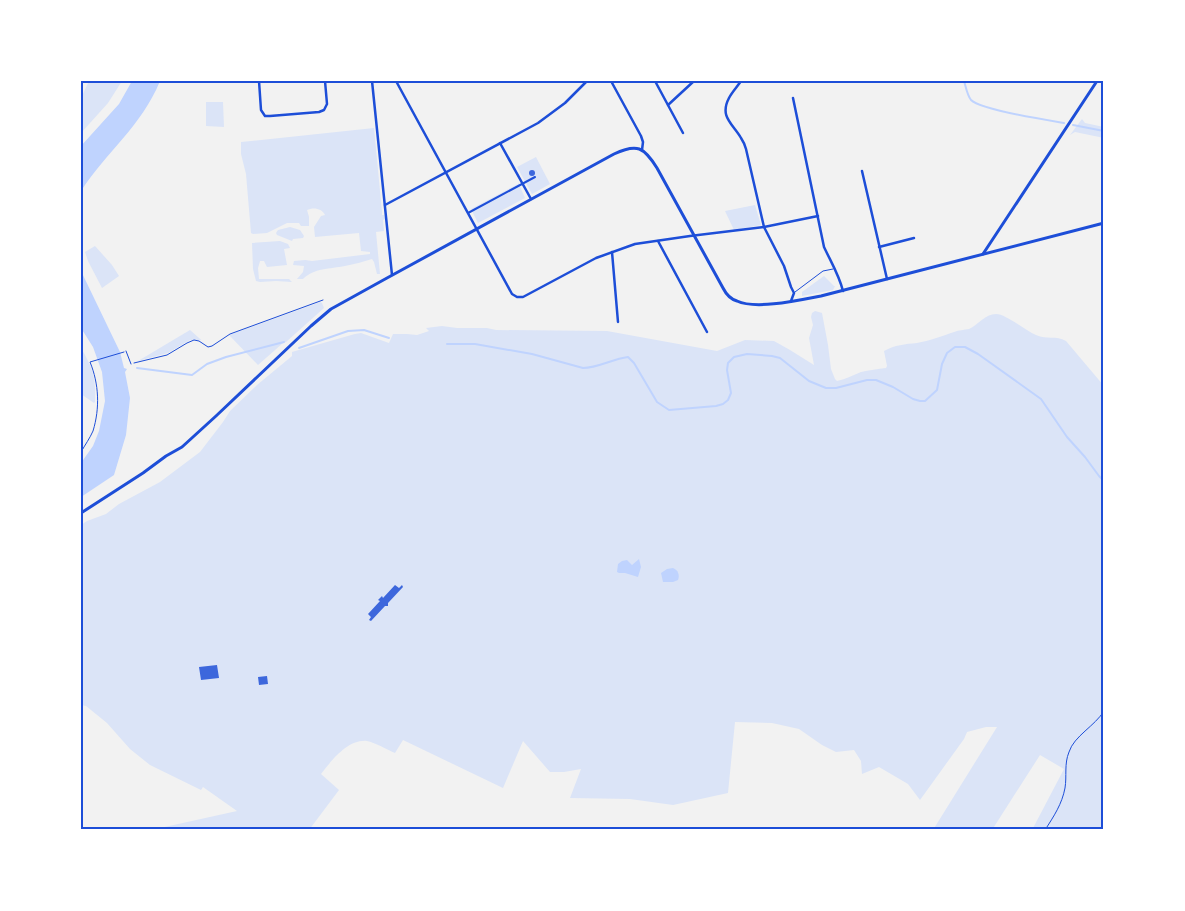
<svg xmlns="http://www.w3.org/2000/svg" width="1185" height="911" viewBox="0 0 1185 911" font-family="'PT Sans Narrow',sans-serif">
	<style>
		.green { fill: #dbe4f7 }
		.water { fill: #bfd3fe }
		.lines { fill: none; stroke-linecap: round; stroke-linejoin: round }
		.stream { stroke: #bfd3fe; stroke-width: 2 }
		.building { fill: #3d67dc }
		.path { stroke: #1d4ed8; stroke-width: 1 }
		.service { stroke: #1d4ed8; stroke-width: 1 }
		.pedestrian { stroke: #1d4ed8; stroke-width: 2 }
		.minor { stroke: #1d4ed8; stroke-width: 2.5 }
		.tertiary { stroke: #1d4ed8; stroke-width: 3 }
		.neatline { fill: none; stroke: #1d4ed8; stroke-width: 2 }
	</style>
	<rect width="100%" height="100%" fill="#f2f2f2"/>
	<g class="green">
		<path d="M 89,81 L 122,81 L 108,103 L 81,133 L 81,98 Z"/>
		<path d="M 206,102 L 223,102 L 224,127 L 206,126 Z"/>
		<path d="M 1082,119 L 1085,123 L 1104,127 L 1104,138 L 1075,132 L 1070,135 Z"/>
		<path d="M 374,128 L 382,212 L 382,215 L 384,215 L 385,219 L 383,220 L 384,231 L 376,232 L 380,274 L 377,274 L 374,262 L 372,259 C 363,262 354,264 345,266 C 330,269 314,268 303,279 L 297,279 L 303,272 L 304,266 L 293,265 L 294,261 L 305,260 L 312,261 L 370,254 L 370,252 L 361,251 L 359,233 L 315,237 L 314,227 L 321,216 L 325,215 C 322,208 313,207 307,210 L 309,217 L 309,226 L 301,226 L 299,223 L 287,223 L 267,233 L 253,234 L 251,233 L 246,174 L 241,154 L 241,142 Z"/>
		<path d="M 536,157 L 550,184 L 532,194 L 517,167 Z"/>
		<path d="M 518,182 L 525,198 L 478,223 L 471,209 L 518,184 Z"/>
		<path d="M 755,205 L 761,225 L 734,230 L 725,211 Z"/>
		<path d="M 290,227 L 300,230 L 304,236 L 303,238 L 293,239 L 292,241 L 277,235 L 276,233 L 278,230 Z"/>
		<path d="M 280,241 L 288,244 L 290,248 L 284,249 L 287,265 L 267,267 L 264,261 L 260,261 L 258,268 L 259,279 L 289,279 L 292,282 L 276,281 L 260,282 L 256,281 L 253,269 L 252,243 Z"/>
		<path d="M 95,246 L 112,265 L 119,276 L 102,288 L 88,261 L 85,252 Z"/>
		<path d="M 824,276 L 834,286 L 835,286 L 833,290 L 802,296 L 802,292 Z"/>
		<path d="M 320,302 L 322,303 L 324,308 L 286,342 L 283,343 L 258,365 L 229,335 Z"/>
		<path d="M 815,311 L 822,313 L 828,345 L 831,369 L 835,379 L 837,381 C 846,379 853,375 861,372 C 869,370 878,369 886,368 L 887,366 L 884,351 C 895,345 905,344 917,343 C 929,341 942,336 954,332 C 959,330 964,330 969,329 C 978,325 985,314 996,314 C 1006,314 1026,331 1036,335 C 1047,340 1056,335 1066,341 L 1104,386 L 1104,830 L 1032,830 L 1064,769 L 1040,755 L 992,830 L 933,830 L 997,727 L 986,727 L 967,732 L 964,739 L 920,800 L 908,784 L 879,767 L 862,774 L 861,761 L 854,750 L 836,752 L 822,745 L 799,729 L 772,723 L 735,722 L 728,793 L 673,805 L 630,799 L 570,798 L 581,769 L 564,772 L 550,772 L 523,741 L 503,788 L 403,740 L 395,753 C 388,750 374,742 367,741 C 348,739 331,761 321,774 L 339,790 L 309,830 L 151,830 L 237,811 L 203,787 L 201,790 L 150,765 L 130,749 L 107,723 L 86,706 L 81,705 L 81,525 L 87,521 L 106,514 L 119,504 L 160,482 L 200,452 L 223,422 L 230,411 L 257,385 L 292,356 L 292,352 L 355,334 L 361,333 L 389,343 L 393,334 L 407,334 L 417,335 L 429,331 L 426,328 L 442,326 L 457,328 L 487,328 L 496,330 L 607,331 L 717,351 L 745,340 L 774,341 L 790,350 L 814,365 L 809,338 L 813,325 L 811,317 L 812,313 Z"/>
		<path d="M 190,330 L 208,346 L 201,340 L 190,340 L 168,353 L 138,361 Z"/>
		<path d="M 81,348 C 93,368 96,379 95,402 L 94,403 L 81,394 Z"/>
	</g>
	<g class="water">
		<path d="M 132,81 L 160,81 C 141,127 107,151 81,191 L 81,146 L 119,104 Z"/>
		<path d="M 81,271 L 120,352 L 124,368 L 127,369 L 125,372 L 130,398 L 126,435 L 114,475 L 81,497 L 81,463 L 93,446 L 99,431 L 105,401 L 102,372 L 93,347 L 81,328 Z"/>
		<path d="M 639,559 L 641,567 L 638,577 L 625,573 L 619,573 L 617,572 L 618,564 L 622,561 L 627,560 L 632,565 Z"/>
		<path d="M 673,568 C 678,570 680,575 678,580 L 673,582 L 663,582 L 661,573 L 667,569 Z"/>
	</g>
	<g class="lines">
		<g class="stream">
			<path d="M 964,81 C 966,87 967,95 971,100 C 981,110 1046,120 1064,123"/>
			<path d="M 1073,125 L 1104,131"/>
			<path d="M 447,344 L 475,344 L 532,354 L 583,368 C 598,368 612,359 628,357 L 634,363 L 657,402 L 669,410 L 716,406 L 723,404 L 728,400 L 731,393 L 727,370 L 728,363 L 734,357 L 747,354 L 772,356 L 780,358 L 809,381 L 826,388 L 836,388 L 867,380 L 876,380 L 893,387 L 913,399 L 920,401 L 925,401 L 937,390 L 942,364 L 947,353 L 955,347 L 965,347 L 978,354 L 1041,399 L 1067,437 L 1085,457 L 1099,476 L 1104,481"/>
			<path d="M 299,348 L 348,331 L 364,330 L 389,338"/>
			<path d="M 137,368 L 192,375 L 207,364 L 226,357 L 284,342"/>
		</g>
	</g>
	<g class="building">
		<circle cx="532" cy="173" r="3"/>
		<path d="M 395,585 L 399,588 L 402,585 L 403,587 L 388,603 L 388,606 L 385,606 L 371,621 L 369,620 L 371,617 L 368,614 L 380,601 L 378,600 L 382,596 L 383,598 Z"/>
		<path d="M 217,665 L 219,678 L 201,680 L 199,667 Z"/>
		<path d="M 267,676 L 268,684 L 259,685 L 258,677 Z"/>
	</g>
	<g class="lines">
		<g class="path">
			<path d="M 134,363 L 167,355 L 187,343 L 194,340 L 199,341 L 208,347 L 212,346 L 230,334 L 323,300"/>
			<path d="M 81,452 C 85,445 90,438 93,431 C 100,408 99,384 90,362 L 124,352"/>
			<path d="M 1045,830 C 1054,816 1062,804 1065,788 C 1067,776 1064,764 1069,752 C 1074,736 1095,726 1104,711"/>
		</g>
		<g class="service">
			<path d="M 795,292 L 823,271 L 833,269"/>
			<path d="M 126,351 L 131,364"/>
		</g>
		<path class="pedestrian" d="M 468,213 L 535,177"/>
		<g class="minor">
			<path d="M 259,81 L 261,110 L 265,116 L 270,116 L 319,112 L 324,110 L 327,104 L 325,81"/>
			<path d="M 372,81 L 392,275"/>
			<path d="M 396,81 L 512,294 L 517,297 L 523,297 L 596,258 L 635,244 L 690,236 L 764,227 L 818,216"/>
			<path d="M 611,81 L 641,136 L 643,142 L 642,150"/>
			<path d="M 655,81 L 683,133"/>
			<path d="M 741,81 C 737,87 732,92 729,98 C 719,117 733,124 741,138 C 743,141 745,145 746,149 L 764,227 L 784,266 L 791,287 L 794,293 L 791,301"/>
			<path d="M 793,98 L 824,247 C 831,262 839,275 843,291"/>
			<path d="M 668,105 L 694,81"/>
			<path d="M 500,143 L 531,199"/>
			<path d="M 862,171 L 887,279"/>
			<path d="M 385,205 L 538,123 L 565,103 L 587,81"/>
			<path d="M 658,241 L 707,332"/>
			<path d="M 879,247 L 914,238"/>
			<path d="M 612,252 L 618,322"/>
		</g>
		<g class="tertiary">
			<path d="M 983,254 L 1097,81"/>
			<path d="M 81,513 L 143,473 L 166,456 L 182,447 L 216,416 L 311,326 L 331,309 L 387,278 L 614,154 C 637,143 644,147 657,168 L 723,288 C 726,294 730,299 737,301 C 756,310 800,300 821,296 L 1104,223"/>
		</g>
	</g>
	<rect width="1185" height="911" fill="none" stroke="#ffffff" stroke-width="165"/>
	<rect x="82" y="82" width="1020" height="746" class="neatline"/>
</svg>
